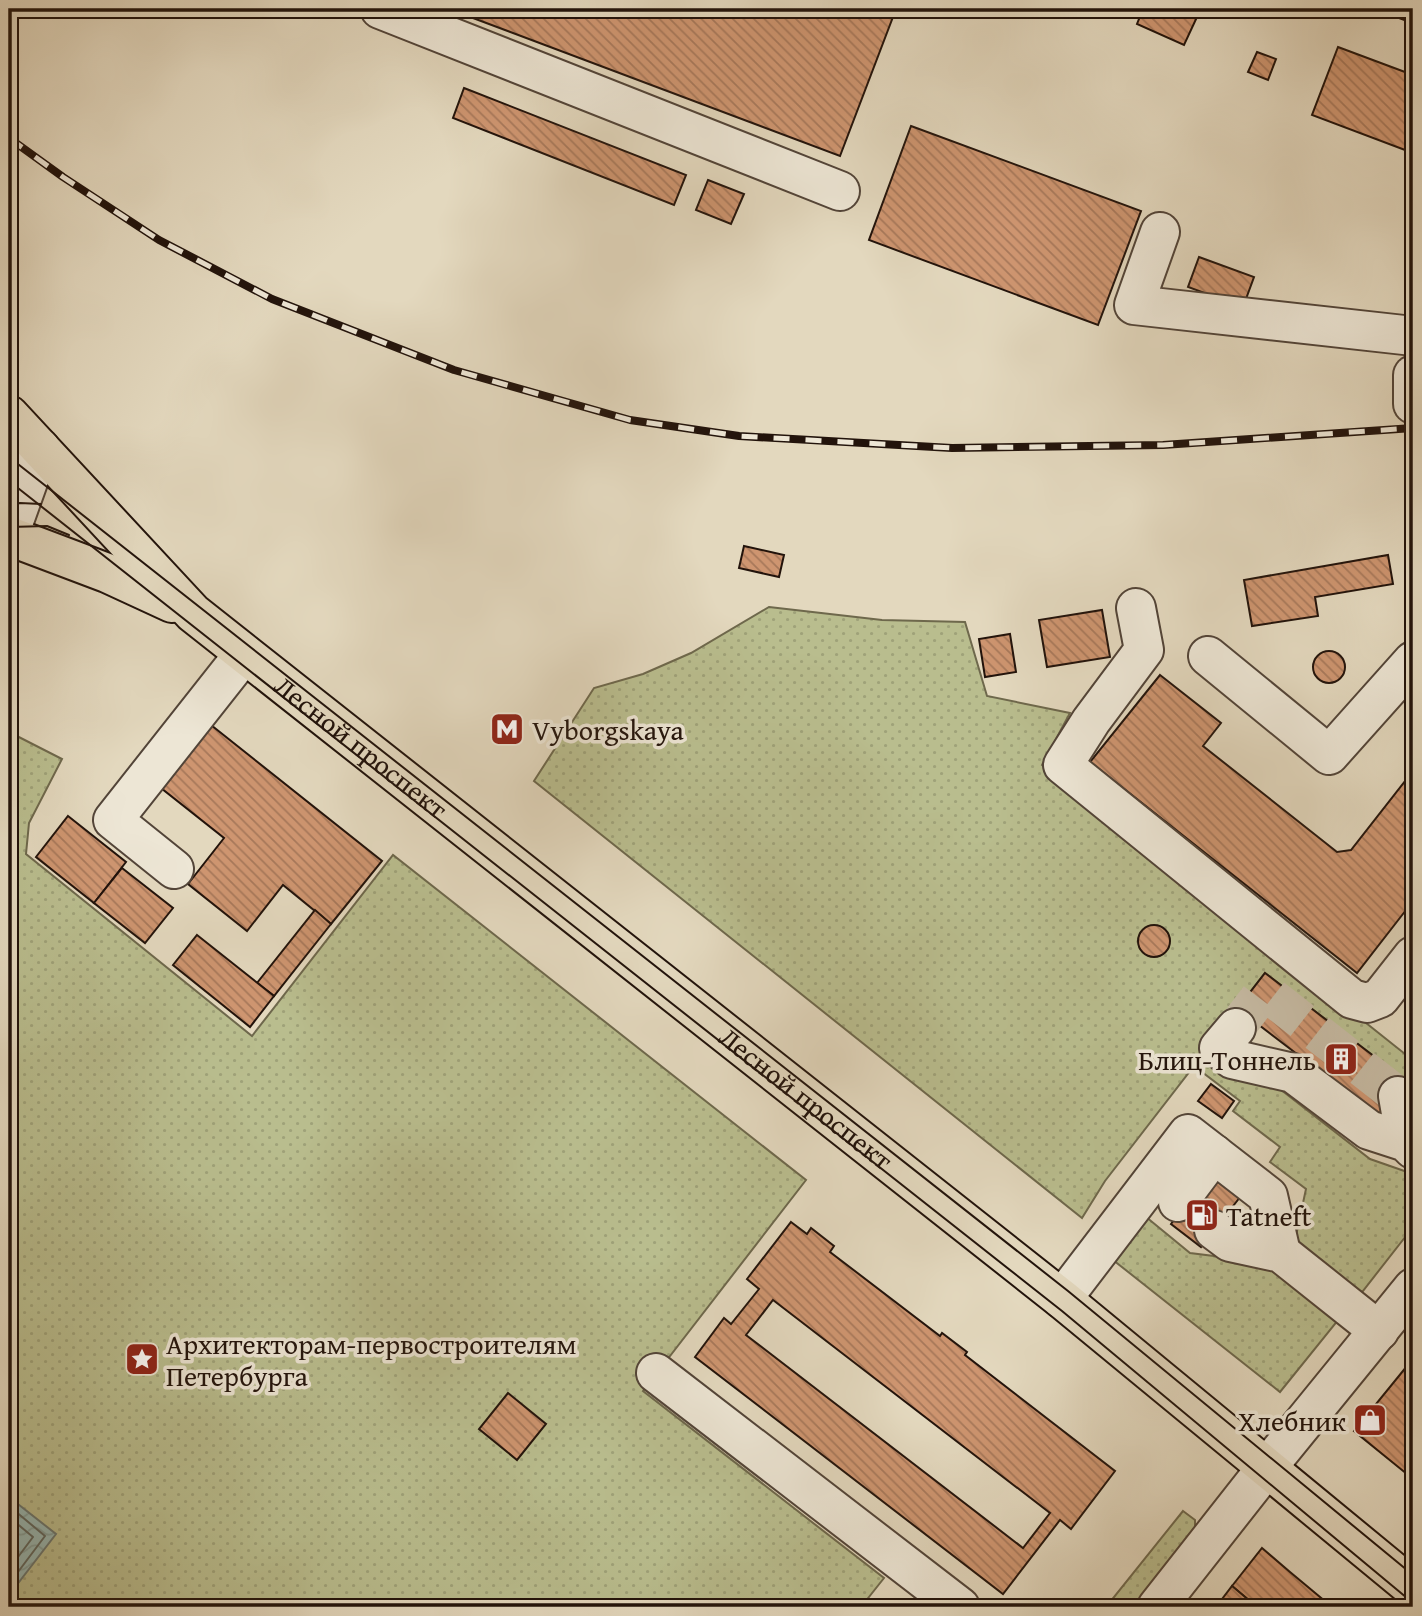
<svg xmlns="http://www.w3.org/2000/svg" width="1422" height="1616" viewBox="0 0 1422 1616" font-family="'Gentium Book Plus',serif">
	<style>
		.grass { fill: url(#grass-dots); stroke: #6e684c; stroke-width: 2 }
		.water { fill: url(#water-waves); stroke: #687772; stroke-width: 2 }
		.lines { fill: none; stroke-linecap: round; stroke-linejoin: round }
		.shore { stroke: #5c6660; stroke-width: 2 }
		.building { fill: url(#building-back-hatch); stroke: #22130b; stroke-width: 2; fill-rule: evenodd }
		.minor-tunnel { stroke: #c6baa3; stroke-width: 38; stroke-dasharray: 38 19; stroke-linecap: butt }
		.minor-casing { stroke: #524438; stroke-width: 42 }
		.major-casing { stroke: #22130b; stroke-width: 42 }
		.minor { stroke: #ede6d5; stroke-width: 38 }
		.major { stroke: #e3d8be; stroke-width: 38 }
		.tram { stroke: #22130b; stroke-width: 2 }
		.rail-casing { stroke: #22130b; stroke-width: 8 }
		.rail { stroke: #ede6d5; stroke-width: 5; stroke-dasharray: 16; stroke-linecap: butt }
		.labels { text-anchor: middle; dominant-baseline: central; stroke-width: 7; stroke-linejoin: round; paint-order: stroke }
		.poi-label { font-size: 28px; fill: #22130b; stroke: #ede6d5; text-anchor: start }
		.street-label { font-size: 28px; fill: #22130b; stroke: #ede6d5 }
	</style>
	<defs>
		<pattern id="grass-dots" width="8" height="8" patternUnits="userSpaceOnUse" patternTransform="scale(1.75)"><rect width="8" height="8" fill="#b9bd8e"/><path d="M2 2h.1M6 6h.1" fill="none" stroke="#9fa279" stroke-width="1.8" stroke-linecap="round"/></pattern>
		<pattern id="water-waves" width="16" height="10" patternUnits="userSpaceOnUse" patternTransform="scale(1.75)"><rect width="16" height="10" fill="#96b9b6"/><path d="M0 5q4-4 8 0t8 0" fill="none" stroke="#819e9b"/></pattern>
		<pattern id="building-back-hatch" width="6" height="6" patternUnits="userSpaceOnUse" patternTransform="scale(1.75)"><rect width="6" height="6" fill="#ce9570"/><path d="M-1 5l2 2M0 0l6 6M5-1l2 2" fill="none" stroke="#a7785a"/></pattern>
	</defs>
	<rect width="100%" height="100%" fill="#e3d8be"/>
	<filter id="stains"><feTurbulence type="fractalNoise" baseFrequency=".00286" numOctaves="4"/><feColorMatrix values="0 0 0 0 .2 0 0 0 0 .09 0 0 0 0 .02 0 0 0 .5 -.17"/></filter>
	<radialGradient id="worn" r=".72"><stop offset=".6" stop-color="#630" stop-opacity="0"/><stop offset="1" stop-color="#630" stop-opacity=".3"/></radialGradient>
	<g class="grass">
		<path d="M 769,607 L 882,620 L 965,622 L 987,696 L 1070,713 L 1042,765 L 1410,1058 L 1413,1051 L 1413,1098 L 1408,1083 L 1265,973 L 1227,1022 L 1271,1082 L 1370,1159 L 1413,1174 L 1413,1227 L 1359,1296 L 1294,1245 L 1306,1189 L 1270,1162 L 1280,1147 L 1233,1111 L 1240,1101 L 1194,1066 L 1105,1181 L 1082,1218 L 534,781 L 594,688 L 643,674 L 691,653 Z"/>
		<path d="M 9,732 L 62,759 L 29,823 L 26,854 L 252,1036 L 393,855 L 806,1180 L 643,1391 L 884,1578 L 861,1607 L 9,1607 Z"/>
		<path d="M 1140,1212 L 1190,1253 L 1270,1263 L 1339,1319 L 1280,1392 L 1108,1256 Z"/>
		<path d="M 1183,1511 L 1195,1520 L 1195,1536 L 1139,1607 L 1106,1607 Z"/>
	</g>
	<path class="water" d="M 9,1497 L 56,1534 L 9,1595 Z"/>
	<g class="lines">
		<g class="shore">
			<path d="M 9,1506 L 45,1536 L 9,1584"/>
			<path d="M 9,1517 L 33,1537 L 9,1569"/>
		</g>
	</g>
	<g class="building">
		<path d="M 449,9 L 896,9 L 840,156 Z"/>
		<path d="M 1143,9 L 1178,9 L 1197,17 L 1184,45 L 1137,24 Z"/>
		<path d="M 1338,47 L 1413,75 L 1413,153 L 1312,115 Z"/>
		<path d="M 1257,52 L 1276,59 L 1268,80 L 1248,72 Z"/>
		<path d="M 464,88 L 686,175 L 674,205 L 453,118 Z"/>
		<path d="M 911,126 L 1141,211 L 1098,325 L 869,240 Z"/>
		<path d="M 708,180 L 744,194 L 731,224 L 696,210 Z"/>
		<path d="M 1199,257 L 1254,277 L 1243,307 L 1188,287 Z"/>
		<path d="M 744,546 L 784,555 L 779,577 L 739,568 Z"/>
		<path d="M 1388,555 L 1393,584 L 1315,597 L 1318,616 L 1252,626 L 1244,580 Z"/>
		<path d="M 1102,610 L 1110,657 L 1047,667 L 1039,620 Z"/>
		<path d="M 1010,634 L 1016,672 L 985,677 L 979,639 Z"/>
		<circle cx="1329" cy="667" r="16"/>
		<path d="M 1160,675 L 1221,723 L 1203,746 L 1337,852 L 1351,850 L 1413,771 L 1413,901 L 1357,973 L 1090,762 Z"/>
		<path d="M 211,725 L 382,861 L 331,924 L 283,885 L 247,931 L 188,884 L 224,838 L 161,788 Z"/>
		<path d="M 68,816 L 126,862 L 94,903 L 36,857 Z"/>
		<path d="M 122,868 L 173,908 L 145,943 L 94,903 Z"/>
		<path d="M 315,910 L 331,924 L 274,996 L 257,983 Z"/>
		<circle cx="1154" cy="941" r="16"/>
		<path d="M 197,935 L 274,996 L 250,1027 L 173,965 Z"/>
		<path d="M 1265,973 L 1409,1083 L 1381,1118 L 1255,1022 L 1245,1035 L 1227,1022 Z"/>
		<path d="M 1211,1084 L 1234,1101 L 1222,1118 L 1198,1101 Z"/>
		<path d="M 1213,1169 L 1244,1192 L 1201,1247 L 1171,1224 Z"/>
		<path d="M 791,1222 L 807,1234 L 811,1228 L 834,1246 L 830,1252 L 940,1336 L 942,1333 L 967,1352 L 965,1355 L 1115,1471 L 1071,1529 L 1060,1520 L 1003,1594 L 695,1357 L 724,1318 L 731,1324 L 759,1289 L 747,1279 ZM 773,1300 L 1050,1513 L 1023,1548 L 746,1335 Z"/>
		<path d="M 1407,1366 L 1413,1371 L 1413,1479 L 1354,1431 Z"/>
		<path d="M 508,1393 L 546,1424 L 517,1460 L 479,1429 Z"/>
		<path d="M 1262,1548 L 1290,1572 L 1332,1607 L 1257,1607 L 1232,1586 Z"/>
		<path d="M 1232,1586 L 1257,1607 L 1216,1607 Z"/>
	</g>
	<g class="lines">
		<path class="minor-tunnel" d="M 1236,1028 L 1264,991 L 1398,1096"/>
		<g class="minor-casing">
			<g id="minor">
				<path d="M 380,9 L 840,191"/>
				<path d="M 1160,232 L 1134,305 L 1413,336"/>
				<path d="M 1413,375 L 1413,404"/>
				<path d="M 9,535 L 40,448"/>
				<path d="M 1136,608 L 1144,650 L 1091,721 L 1063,765 L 1352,999 L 1367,1003 L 1380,998 L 1413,956"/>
				<path d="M 1208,656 L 1329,755 L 1413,661"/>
				<path d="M 174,869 L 113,820 L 244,654"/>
				<path d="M 1236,1028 L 1219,1048 L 1232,1059 L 1293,1073 L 1369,1130 L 1406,1142 L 1413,1149"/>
				<path d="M 1398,1096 L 1406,1142"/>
				<path d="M 1178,1202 L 1214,1154"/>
				<path d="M 1214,1230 L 1230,1242 L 1281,1253 L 1379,1331"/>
				<path d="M 1062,1299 L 1188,1134 L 1268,1196 L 1281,1253"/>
				<path d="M 656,1373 L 960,1607"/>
				<path d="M 1157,1607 L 1260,1476 L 1413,1288"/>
			</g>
		</g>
		<g class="major-casing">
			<g id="major">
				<path id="s1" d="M 9,415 L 193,613 L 1062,1299 L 1413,1588"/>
				<path d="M 9,536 L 107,573 L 172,603"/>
			</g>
		</g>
		<use href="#minor" class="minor"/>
		<use href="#major" class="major"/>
		<g class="tram">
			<path d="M 9,457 L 1068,1291 L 1413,1575"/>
			<path d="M 9,481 L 1062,1311 L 1413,1603"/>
			<path d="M 9,505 L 20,503 L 41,504"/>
			<path d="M 9,527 L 47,526 L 69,535"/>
		</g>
		<g class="rail-casing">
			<g id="rail">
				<path d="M 1383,9 L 1413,20"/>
				<path d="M 9,138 L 63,177 L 159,240 L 272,299 L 454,370 L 630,420 L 739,436 L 952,448 L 1163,445 L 1413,428"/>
			</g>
		</g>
		<use href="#rail" class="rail"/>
	</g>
	<defs>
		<g id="metro-square" transform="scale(1.75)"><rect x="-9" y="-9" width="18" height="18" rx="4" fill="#8f2418" stroke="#ede6d5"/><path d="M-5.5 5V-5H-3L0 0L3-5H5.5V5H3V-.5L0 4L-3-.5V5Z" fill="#fff"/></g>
		<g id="building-square" transform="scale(1.75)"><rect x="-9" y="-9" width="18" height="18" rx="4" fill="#8f2418" stroke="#ede6d5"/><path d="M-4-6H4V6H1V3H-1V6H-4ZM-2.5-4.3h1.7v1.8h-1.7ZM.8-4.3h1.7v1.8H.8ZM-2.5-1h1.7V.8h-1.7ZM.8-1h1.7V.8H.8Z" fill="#fff"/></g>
		<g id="fuel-square" transform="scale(1.75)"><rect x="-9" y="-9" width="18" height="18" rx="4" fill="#8f2418" stroke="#ede6d5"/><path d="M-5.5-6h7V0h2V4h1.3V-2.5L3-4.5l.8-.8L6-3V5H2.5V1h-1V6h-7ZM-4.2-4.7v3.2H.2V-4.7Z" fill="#fff"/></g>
		<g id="sight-square" transform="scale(1.75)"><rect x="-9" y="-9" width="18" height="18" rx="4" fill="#8f2418" stroke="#ede6d5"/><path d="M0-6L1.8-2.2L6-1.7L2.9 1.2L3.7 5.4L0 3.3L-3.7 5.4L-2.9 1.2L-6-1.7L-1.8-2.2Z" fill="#fff"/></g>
		<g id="shop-square" transform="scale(1.75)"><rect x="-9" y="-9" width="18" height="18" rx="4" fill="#8f2418" stroke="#ede6d5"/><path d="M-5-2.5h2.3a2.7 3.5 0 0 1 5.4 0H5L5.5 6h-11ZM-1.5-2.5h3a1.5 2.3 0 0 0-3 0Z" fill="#fff"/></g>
	</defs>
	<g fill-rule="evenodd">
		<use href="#metro-square" x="507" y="729"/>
		<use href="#building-square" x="1341" y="1059"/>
		<use href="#fuel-square" x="1202" y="1215"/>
		<use href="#sight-square" x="142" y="1359"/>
		<use href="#shop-square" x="1370" y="1420"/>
	</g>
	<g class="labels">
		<g class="poi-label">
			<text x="532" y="729">Vyborgskaya</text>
			<text x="1316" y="1059" text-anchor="end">Блиц-Тоннель</text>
			<text x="1226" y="1215">Tatneft</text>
			<text x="166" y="1343">Архитекторам-первостроителям<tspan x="166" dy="32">Петербурга</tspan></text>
			<text x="1346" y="1420" text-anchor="end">Хлебник</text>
		</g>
		<g class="street-label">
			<text stroke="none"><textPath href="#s1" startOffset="485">Лесной проспект</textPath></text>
			<text stroke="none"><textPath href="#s1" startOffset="1052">Лесной проспект</textPath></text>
		</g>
	</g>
	<rect width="1422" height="1616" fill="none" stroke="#e3d8be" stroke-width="35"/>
	<rect x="10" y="10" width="1401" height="1595" fill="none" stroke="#22130b" stroke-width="3.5"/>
	<rect x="18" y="18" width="1387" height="1581" fill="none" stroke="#22130b" stroke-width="2"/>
	<rect width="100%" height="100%" filter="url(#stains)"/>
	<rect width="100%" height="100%" fill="url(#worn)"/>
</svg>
